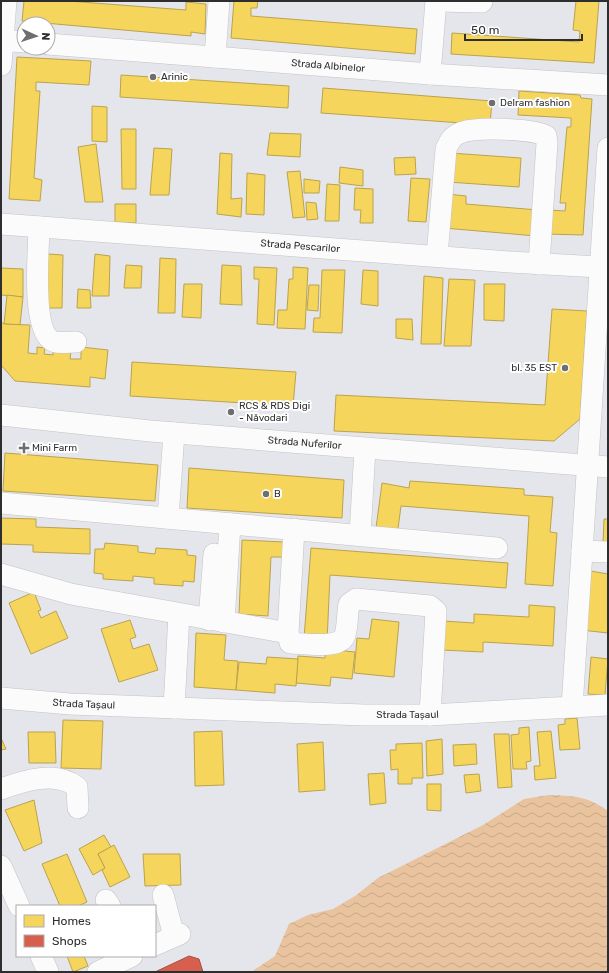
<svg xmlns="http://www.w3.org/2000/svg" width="609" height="973" viewBox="0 0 609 973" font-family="Rubik,sans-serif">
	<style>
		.water { fill: url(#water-waves) }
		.homes { fill: #f6d55c; stroke: #baa34e }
		.shops { fill: #d6604d; stroke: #a45144 }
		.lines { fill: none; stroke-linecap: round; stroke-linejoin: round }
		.minor-casing { stroke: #c3c3c3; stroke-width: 22 }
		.minor { stroke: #fbfbfc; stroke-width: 21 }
		.poi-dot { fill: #6e6e70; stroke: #fff; stroke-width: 1.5 }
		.labels { text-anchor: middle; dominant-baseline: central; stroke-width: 4; stroke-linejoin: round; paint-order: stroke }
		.street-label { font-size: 10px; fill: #2e2e2e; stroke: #fff }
		.poi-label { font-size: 10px; fill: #2e2e2e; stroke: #fff; text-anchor: start }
	</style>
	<defs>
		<pattern id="water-waves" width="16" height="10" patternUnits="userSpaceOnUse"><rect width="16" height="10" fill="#e8c39d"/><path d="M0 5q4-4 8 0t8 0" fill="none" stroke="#c7a888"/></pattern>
	</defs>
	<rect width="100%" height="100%" fill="#e5e6eb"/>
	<path class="water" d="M 549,795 C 574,796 587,796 608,811 L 608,972 L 251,972 L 275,956 L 289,924 L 308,915 L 333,909 L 355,896 L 378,878 L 483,825 L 524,799 Z"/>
	<g class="homes">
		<path d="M 24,1 L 68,1 L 186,10 L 186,2 L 206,4 L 205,34 L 191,32 L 191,36 L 22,21 Z"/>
		<path d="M 234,1 L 258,1 L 257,8 L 251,8 L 251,16 L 417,29 L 415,54 L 231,38 Z"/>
		<path d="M 576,1 L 599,1 L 594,63 L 451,54 L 452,33 L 579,42 L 580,31 L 573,30 Z"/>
		<path d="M 17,57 L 91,61 L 89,85 L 36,82 L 36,91 L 40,91 L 34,178 L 42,180 L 40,201 L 9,199 Z"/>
		<path d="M 121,75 L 289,86 L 288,108 L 120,97 Z"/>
		<path d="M 323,88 L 492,101 L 490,125 L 321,113 Z"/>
		<path d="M 519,91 L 580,95 L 581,98 L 592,99 L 583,235 L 546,234 L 549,210 L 565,211 L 566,203 L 560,203 L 567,127 L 571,127 L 571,118 L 518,115 Z"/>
		<path d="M 92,106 L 107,107 L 107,142 L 92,141 Z"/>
		<path d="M 121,129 L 136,129 L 136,189 L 122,189 Z"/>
		<path d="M 270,133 L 301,134 L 300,157 L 267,155 Z"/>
		<path d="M 96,144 L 103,202 L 85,202 L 78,147 Z"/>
		<path d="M 154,148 L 172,149 L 169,195 L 150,195 Z"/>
		<path d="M 220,153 L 232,154 L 231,199 L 242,198 L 241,217 L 217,214 Z"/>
		<path d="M 450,153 L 521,158 L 519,187 L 448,182 Z"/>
		<path d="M 415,157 L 416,174 L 395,175 L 394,158 Z"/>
		<path d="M 340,167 L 363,170 L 363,186 L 339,183 Z"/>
		<path d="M 300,171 L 305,217 L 293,218 L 287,172 Z"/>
		<path d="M 247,173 L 265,175 L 264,215 L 246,214 Z"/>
		<path d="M 411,178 L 430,179 L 426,222 L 408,221 Z"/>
		<path d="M 304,179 L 320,181 L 319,193 L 304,193 Z"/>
		<path d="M 327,184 L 340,185 L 339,221 L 325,221 Z"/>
		<path d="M 355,188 L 373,189 L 373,223 L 360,223 L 361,210 L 354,210 Z"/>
		<path d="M 447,194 L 466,196 L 466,204 L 538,210 L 536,236 L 444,228 Z"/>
		<path d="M 306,202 L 316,203 L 318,219 L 307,220 Z"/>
		<path d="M 115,204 L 136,204 L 136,223 L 115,222 Z"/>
		<path d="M 48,254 L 63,255 L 62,308 L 46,308 Z"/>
		<path d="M 95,254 L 110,256 L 109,296 L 92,296 Z"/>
		<path d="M 160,258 L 176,259 L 175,313 L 158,313 Z"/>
		<path d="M 126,265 L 142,266 L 141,288 L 124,288 Z"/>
		<path d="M 222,265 L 241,266 L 242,305 L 220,304 Z"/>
		<path d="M 254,267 L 277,268 L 274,325 L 257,324 L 259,279 L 254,279 Z"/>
		<path d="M 293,267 L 308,268 L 305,329 L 277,328 L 278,310 L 287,310 L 289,279 L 293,279 Z"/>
		<path d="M 1,268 L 23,269 L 23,297 L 1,295 Z"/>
		<path d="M 322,270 L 345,270 L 342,333 L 313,332 L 314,318 L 320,318 Z"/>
		<path d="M 363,270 L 378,271 L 378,306 L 361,304 Z"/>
		<path d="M 424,276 L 443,278 L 441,344 L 421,344 Z"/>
		<path d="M 449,279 L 475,280 L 471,346 L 444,346 Z"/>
		<path d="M 184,284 L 202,284 L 201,318 L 182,317 Z"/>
		<path d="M 484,284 L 505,284 L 504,321 L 484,320 Z"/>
		<path d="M 309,285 L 319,285 L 318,311 L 307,310 Z"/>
		<path d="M 78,289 L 90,290 L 91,308 L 77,308 Z"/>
		<path d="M 7,295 L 23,297 L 20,325 L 4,324 Z"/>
		<path d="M 552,309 L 587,311 L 580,419 L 554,441 L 334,431 L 336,395 L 545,405 Z"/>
		<path d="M 396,319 L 412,319 L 413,340 L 396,338 Z"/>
		<path d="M 1,322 L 4,324 L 30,325 L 28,353 L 37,354 L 37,347 L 45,348 L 44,354 L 53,355 L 53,349 L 71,351 L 70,359 L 81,359 L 81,347 L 108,350 L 105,379 L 90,377 L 90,387 L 15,381 L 1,365 Z"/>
		<path d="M 132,362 L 296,372 L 293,406 L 130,396 Z"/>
		<path d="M 5,453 L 158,465 L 155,501 L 3,491 Z"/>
		<path d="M 189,468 L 344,480 L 342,518 L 187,508 Z"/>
		<path d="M 410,481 L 524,489 L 524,495 L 553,497 L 550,532 L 557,533 L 553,586 L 525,584 L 529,516 L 401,506 L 398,529 L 376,528 L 382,483 L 409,488 Z"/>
		<path d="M 1,518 L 36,519 L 36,527 L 90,529 L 90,554 L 33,552 L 33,545 L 1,544 Z"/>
		<path d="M 604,519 L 608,519 L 608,543 L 603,543 Z"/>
		<path d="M 242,540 L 284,542 L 284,557 L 271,557 L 268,616 L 239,614 Z"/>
		<path d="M 105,543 L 138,546 L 138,552 L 155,554 L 156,548 L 187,550 L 187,555 L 196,556 L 194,582 L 183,581 L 183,586 L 154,584 L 154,578 L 133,576 L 133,581 L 103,579 L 103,574 L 94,573 L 95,549 L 104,549 Z"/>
		<path d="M 311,548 L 508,563 L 506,588 L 330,575 L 327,642 L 304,638 Z"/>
		<path d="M 585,570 L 608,574 L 608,633 L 581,630 Z"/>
		<path d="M 34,592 L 41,610 L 38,611 L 41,618 L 56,611 L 68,638 L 31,654 L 9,603 Z"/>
		<path d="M 529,605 L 555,607 L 553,646 L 483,642 L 483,652 L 442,650 L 443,621 L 474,623 L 474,614 L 529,617 Z"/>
		<path d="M 372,619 L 399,622 L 394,677 L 354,673 L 357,638 L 369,639 Z"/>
		<path d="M 130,620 L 136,637 L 130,639 L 133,649 L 149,644 L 158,670 L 119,682 L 101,629 Z"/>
		<path d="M 196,633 L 226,635 L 224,660 L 238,661 L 236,690 L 194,687 Z"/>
		<path d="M 326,649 L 355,652 L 352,679 L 331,677 L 330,686 L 296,683 L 298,656 L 325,658 Z"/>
		<path d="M 267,657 L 298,659 L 296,686 L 275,684 L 275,693 L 236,690 L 239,662 L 266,664 Z"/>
		<path d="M 591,657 L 608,659 L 605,695 L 588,694 Z"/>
		<path d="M 577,718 L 580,749 L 560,750 L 558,725 L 565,724 L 565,719 Z"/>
		<path d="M 63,720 L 103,721 L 101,769 L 61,768 Z"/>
		<path d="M 529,727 L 531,761 L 526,762 L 527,769 L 513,769 L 511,735 L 519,734 L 519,728 Z"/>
		<path d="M 222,731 L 224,785 L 195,786 L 194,732 Z"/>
		<path d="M 551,731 L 556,778 L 535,780 L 534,766 L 540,766 L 537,732 Z"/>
		<path d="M 28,732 L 55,732 L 56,763 L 29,763 Z"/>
		<path d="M 494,734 L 509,734 L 512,787 L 498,788 Z"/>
		<path d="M 1,738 L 6,749 L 1,750 Z"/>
		<path d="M 442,739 L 443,774 L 427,776 L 426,741 Z"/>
		<path d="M 323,742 L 325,790 L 299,792 L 297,744 Z"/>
		<path d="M 422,743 L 423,778 L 412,778 L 412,784 L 398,784 L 398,769 L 391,770 L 390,750 L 396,750 L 396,744 Z"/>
		<path d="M 476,744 L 477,764 L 454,766 L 453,745 Z"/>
		<path d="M 384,773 L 386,803 L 370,805 L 368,774 Z"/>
		<path d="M 479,774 L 481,791 L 466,793 L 464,775 Z"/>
		<path d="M 427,784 L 441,784 L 441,811 L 427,810 Z"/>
		<path d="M 34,800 L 42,843 L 24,851 L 5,810 Z"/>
		<path d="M 104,835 L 111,847 L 98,854 L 105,868 L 93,875 L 79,849 Z"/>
		<path d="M 114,845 L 130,877 L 110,887 L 102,870 L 105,868 L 98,854 Z"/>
		<path d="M 67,854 L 87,902 L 78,906 L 60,906 L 42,864 Z"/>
		<path d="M 143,854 L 180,854 L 181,885 L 145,886 Z"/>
		<path d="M 67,956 L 84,956 L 88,966 L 73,972 Z"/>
	</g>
	<path class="shops" d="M 189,956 L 199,959 L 203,972 L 155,972 Z"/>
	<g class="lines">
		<g class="minor-casing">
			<g id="minor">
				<path d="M 438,1 L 482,2"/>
				<path d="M 1,40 L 24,42"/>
				<path id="s1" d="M 48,44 L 430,74 L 608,85"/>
				<path d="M 215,57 L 219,1"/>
				<path d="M 1,65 L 6,1"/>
				<path d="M 430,74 L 436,1"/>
				<path id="s2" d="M 1,224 L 510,262 L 599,267"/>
				<path d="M 39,227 C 39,248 30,335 55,342 C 61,343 70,342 76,342"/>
				<path d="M 437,256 L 446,149 C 449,142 452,136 460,133 C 474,127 533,128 546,136 L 547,143 L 539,264"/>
				<path id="s3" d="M 1,415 L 150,431 L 608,467"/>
				<path d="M 1,503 L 497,548"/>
				<path d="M 168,518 L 174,433"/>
				<path d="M 294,529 L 288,633 L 290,643 C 303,643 341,650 345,635 C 348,625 347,614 349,604 L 356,599 L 430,606 L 436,611 L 430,715"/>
				<path d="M 360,535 L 365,449"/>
				<path d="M 582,551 L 608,552"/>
				<path d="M 1,574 L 71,594 L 288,633"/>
				<path d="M 209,620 L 214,554"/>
				<path d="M 224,622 L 230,524"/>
				<path id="s4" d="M 1,698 L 70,704 L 364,715 L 430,715 L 572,707 L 608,148"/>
				<path d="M 572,707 L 608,705"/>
				<path d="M 174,708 L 179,614"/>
				<path d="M 1,789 C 23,781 56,770 77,787 L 78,808"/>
				<path d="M 1,866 L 19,906"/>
				<path d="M 163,895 L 174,936"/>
				<path d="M 106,900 L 110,906"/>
				<path d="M 155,945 L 180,934"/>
				<path d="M 41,956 L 48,972"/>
				<path d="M 98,972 L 132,956"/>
			</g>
		</g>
		<use href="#minor" class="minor"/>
	</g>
	<g class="poi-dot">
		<circle cx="153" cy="77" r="4"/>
		<circle cx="492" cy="103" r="4"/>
		<circle cx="565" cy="368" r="4"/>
		<circle cx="231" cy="412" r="4"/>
		<path d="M22 442h4v4h4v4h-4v4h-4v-4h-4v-4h4z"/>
		<circle cx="266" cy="494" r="4"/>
	</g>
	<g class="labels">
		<g class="street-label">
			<text stroke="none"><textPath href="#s1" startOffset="281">Strada Albinelor</textPath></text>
			<text stroke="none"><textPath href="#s2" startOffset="300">Strada Pescarilor</textPath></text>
			<text stroke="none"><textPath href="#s3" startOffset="305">Strada Nuferilor</textPath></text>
			<text stroke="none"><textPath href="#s4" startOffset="83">Strada Tașaul</textPath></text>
			<text stroke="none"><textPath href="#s4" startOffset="407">Strada Tașaul</textPath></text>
		</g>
		<g class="poi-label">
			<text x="161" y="77">Arinic</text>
			<text x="500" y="103">Delram fashion</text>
			<text x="557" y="368" text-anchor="end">bl. 35 EST</text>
			<text x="239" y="406">RCS &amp; RDS Digi<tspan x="239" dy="12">- Năvodari</tspan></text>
			<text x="32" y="448">Mini Farm</text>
			<text x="274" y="494">B</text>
		</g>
	</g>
	<rect width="609" height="973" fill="none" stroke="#2e2e2e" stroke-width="4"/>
	<rect x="16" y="905" width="140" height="52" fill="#ffffff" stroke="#ababab"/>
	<rect x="24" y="915" width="20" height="12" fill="#f6d55c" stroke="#ababab"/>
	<text x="52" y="925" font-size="12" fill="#2e2e2e">Homes</text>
	<rect x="24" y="935" width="20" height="12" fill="#d6604d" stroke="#ababab"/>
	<text x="52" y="945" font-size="12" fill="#2e2e2e">Shops</text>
	<g transform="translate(36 36) rotate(93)"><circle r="19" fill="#ffffff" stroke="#ababab"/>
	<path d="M0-3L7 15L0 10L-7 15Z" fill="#6e6e70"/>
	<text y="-6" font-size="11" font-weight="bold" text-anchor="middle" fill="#2e2e2e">N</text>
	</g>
	<path d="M465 34v6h117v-6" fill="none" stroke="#2e2e2e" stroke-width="2"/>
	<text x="471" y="34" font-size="12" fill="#2e2e2e" stroke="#ffffff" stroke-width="3" paint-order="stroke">50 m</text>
</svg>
